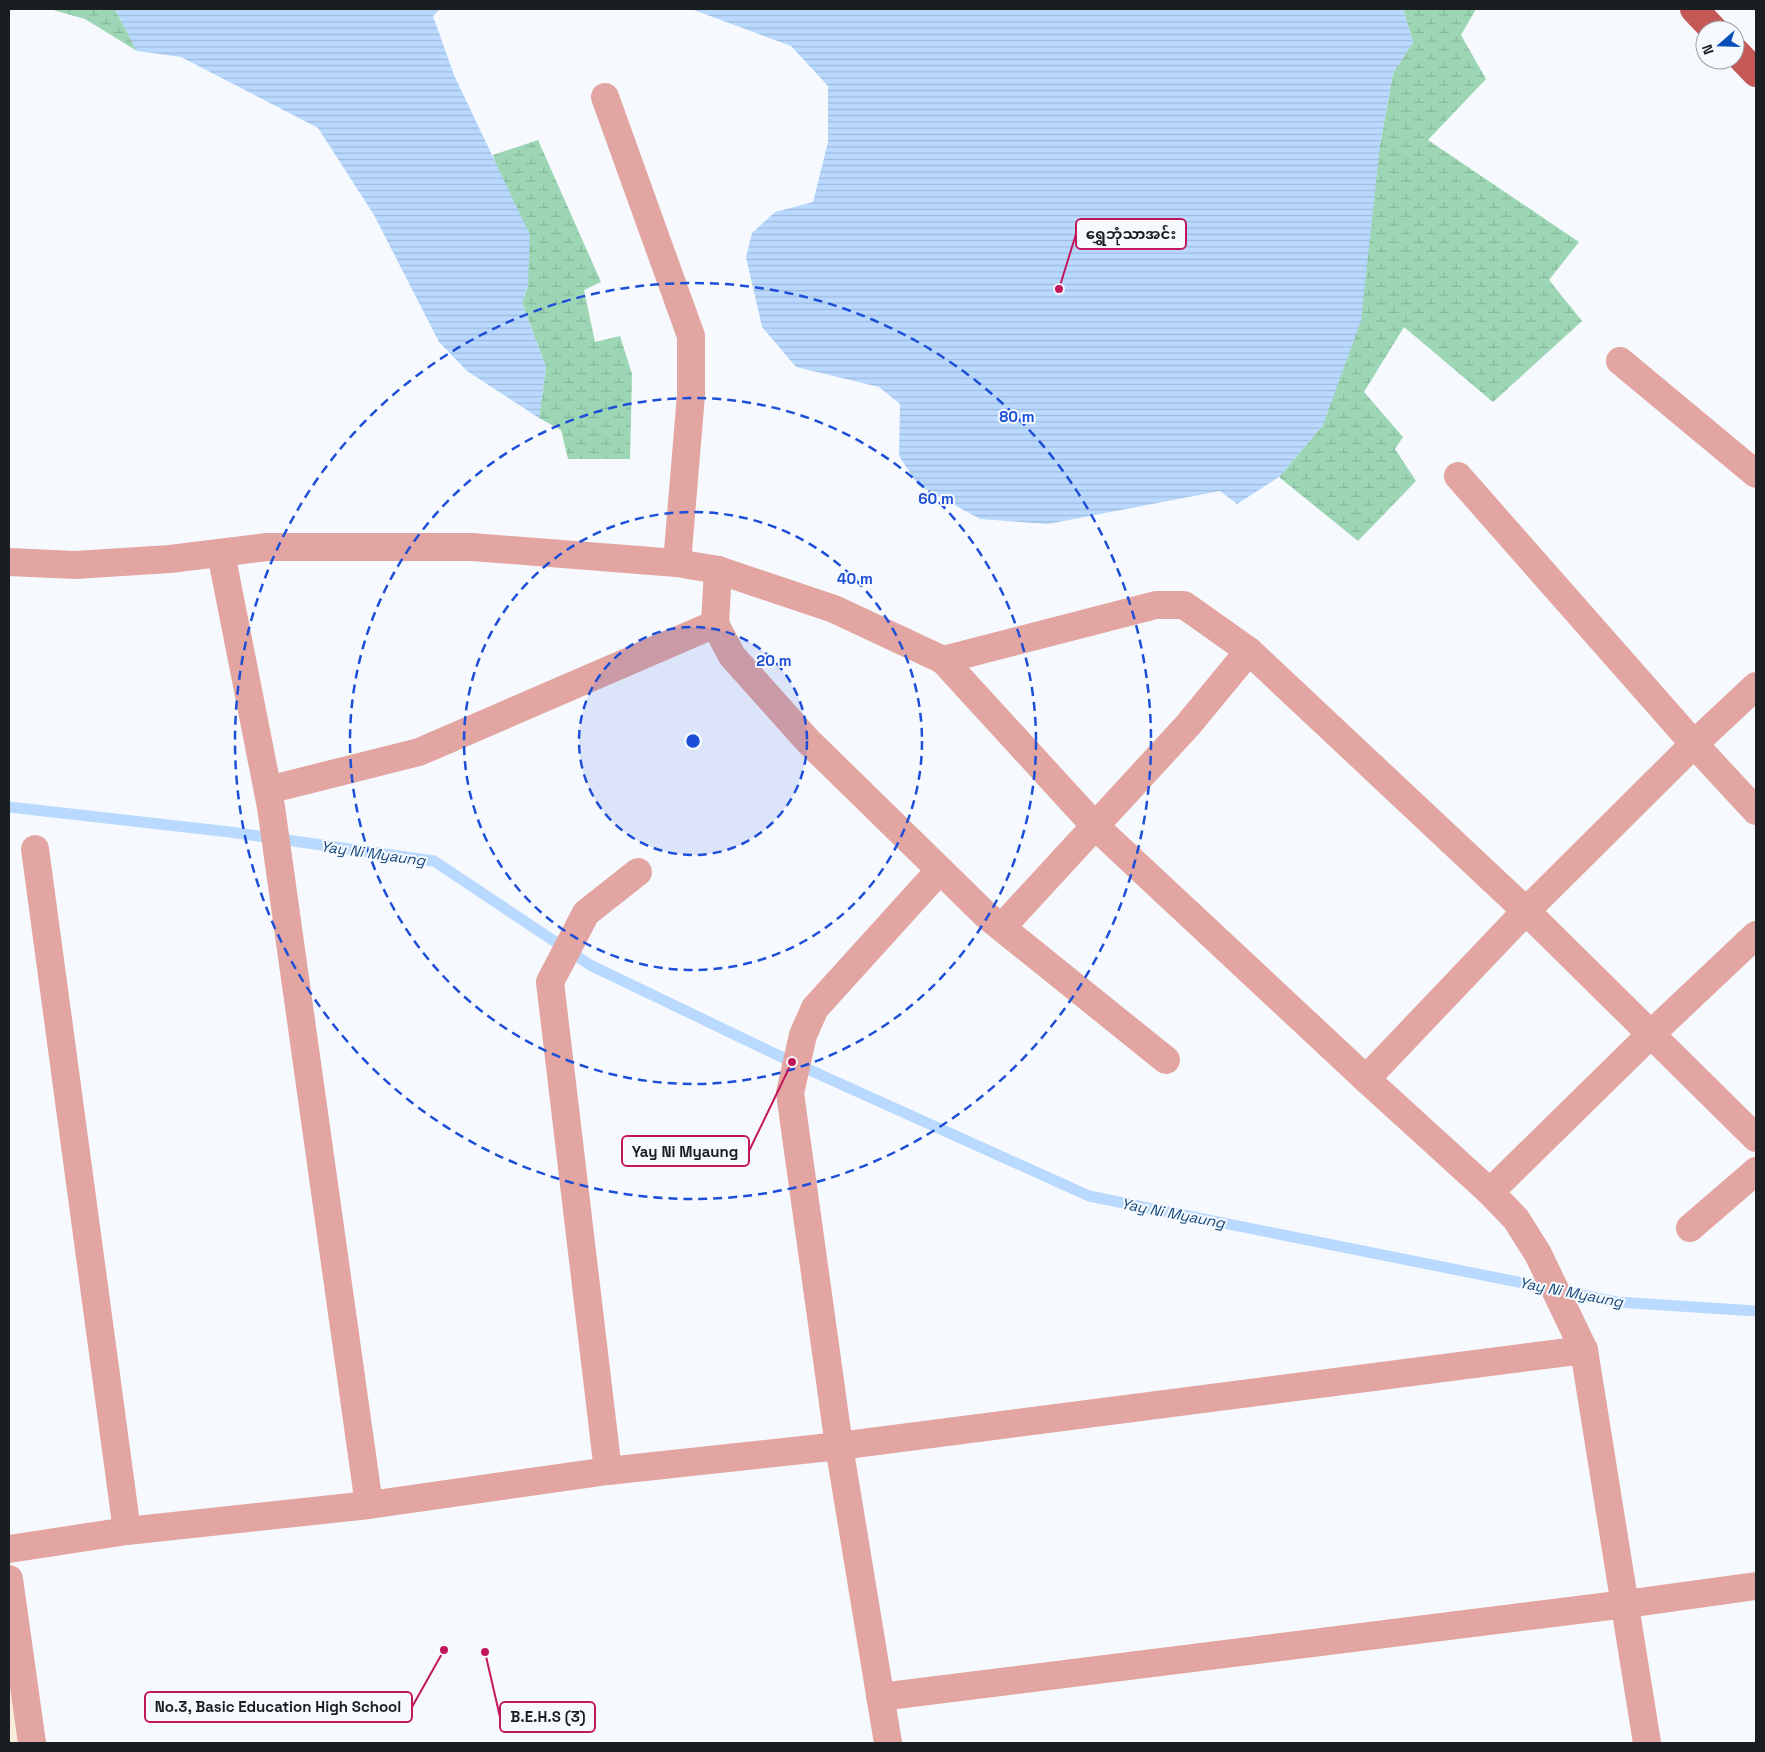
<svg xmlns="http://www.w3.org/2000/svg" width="1765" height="1752" viewBox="0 0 1765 1752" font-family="'Space Grotesk','Noto Sans Myanmar',sans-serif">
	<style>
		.commercial { fill: #faeeda }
		.wetland { fill: url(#wetland-marsh) }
		.water { fill: url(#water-rules) }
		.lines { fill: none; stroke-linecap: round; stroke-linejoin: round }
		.stream { stroke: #bad9ff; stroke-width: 11 }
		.minor { stroke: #e3a5a1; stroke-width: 28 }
		.major { stroke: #c45857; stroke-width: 28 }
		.ring { fill: none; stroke: #1d4ed8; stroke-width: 2.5; stroke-dasharray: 9 6 }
		.labels { text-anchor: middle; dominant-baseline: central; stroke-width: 4; stroke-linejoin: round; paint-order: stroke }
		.water-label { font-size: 15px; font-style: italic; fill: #14477e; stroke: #f6fafe }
		.centre { fill: #1d4ed8; stroke: #f6fafe; stroke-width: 2.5 }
		.ring-label { font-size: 15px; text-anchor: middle; font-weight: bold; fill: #1d4ed8; stroke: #f6fafe; stroke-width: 4; stroke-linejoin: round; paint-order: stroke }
		.leader { fill: none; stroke: #c2185b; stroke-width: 2 }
		.callout-dot { fill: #c2185b; stroke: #f6fafe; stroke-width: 2 }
		.callout { fill: #f6fafe; stroke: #c2185b; stroke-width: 2 }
		.callout-label { font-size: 15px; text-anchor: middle; font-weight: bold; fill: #1b1e20 }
	</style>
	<defs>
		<pattern id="wetland-marsh" width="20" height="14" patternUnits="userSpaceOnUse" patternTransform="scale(1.25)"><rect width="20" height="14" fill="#9dd6b5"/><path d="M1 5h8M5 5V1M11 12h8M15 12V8" fill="none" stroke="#87b79b"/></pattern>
		<pattern id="water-rules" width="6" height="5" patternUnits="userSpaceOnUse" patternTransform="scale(1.25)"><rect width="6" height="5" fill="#bad9ff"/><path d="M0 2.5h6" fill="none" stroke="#9fbada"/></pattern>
	</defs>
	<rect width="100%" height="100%" fill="#f6fafe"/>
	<path class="commercial" d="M 9,1643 L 22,1743 L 9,1743 Z"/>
	<g class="wetland">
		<path d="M 50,9 L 115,9 L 137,51 L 85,19 Z"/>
		<path d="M 1403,9 L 1476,9 L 1461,35 L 1486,79 L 1428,140 L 1579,242 L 1549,280 L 1582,321 L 1493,402 L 1404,327 L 1364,392 L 1403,437 L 1395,449 L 1416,481 L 1358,541 L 1279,477 L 1323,425 L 1380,145 L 1393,73 L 1413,42 Z"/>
		<path d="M 538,140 L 601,282 L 584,290 L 595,342 L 620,336 L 632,374 L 630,459 L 568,459 L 561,430 L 539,418 L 546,367 L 522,303 L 528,285 L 493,155 Z"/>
	</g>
	<g class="water">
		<path d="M 115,9 L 440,9 L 433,16 L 454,75 L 530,235 L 528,285 L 522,303 L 546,367 L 539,418 L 467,371 L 439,342 L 374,215 L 318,128 L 181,57 L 137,51 Z"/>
		<path d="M 691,9 L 1403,9 L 1413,42 L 1393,73 L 1380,145 L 1361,321 L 1323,425 L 1279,477 L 1237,504 L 1220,491 L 1048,524 L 980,519 L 918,485 L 899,456 L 900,404 L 879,387 L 796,367 L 762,327 L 746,257 L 752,233 L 775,212 L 813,202 L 828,142 L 828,86 L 791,46 Z"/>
	</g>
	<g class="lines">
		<path class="stream" d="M 9,807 L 230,832 L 434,861 L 590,965 L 792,1062 L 1089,1196 L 1617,1302 L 1756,1311"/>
		<g class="minor">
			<path d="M 605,97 L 691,336 L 691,395 L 677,563"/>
			<path d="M 1620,361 L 1756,474"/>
			<path d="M 1458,476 L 1694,744 L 1756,811"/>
			<path d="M 221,553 L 271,807 L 369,1505"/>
			<path d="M 9,562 L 75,565 L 170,559 L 267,547 L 472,547 L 677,563 L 718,570 L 834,609 L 943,660 L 1095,826 L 1366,1079 L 1490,1192 L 1516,1219 L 1538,1254 L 1584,1350"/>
			<path d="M 715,624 L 732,656 L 808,741 L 987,916 L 1166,1060"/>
			<path d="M 943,660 L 1156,605 L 1184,605 L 1249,651 L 1526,911 L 1756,1138"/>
			<path d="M 268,790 L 419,752 L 715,624 L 718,570"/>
			<path d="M 35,849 L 127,1531"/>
			<path d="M 1002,927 L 1188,725 L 1249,651"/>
			<path d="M 1366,1079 L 1526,911 L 1694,744 L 1756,686"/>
			<path d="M 1490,1192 L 1650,1035 L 1756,935"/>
			<path d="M 1690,1228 L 1756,1171"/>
			<path d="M 608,1471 L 550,982 L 586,913 L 638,872"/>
			<path d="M 9,1549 L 127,1531 L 369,1505 L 608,1471 L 839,1446 L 1584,1350 L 1647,1743"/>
			<path d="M 9,1579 L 32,1743"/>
			<path d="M 880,1697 L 1626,1604 L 1756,1586"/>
			<path d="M 888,1743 L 839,1446 L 790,1093 L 803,1035 L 815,1008 L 940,870"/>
		</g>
		<g class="major">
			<path d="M 1694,9 L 1714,30"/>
			<path d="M 1735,51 L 1756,73"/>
		</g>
	</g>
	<circle cx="693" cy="741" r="114" fill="#1d4ed8" fill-opacity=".12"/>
	<g class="ring">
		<circle cx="693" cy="741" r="114"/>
		<circle cx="693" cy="741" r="229"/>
		<circle cx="693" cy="741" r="343"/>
		<circle cx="693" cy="741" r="458"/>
	</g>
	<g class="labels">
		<g class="water-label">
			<text transform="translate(373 853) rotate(8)">Yay Ni Myaung</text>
			<text transform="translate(1173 1213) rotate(11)">Yay Ni Myaung</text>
			<text transform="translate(1571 1292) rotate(11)">Yay Ni Myaung</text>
		</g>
	</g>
	<circle cx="693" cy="741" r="8" class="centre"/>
	<g class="ring-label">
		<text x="1017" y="422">80 m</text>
		<text x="936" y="504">60 m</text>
		<text x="855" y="584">40 m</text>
		<text x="774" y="666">20 m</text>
	</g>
	<path class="leader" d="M1059 289L1076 234M792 1062L749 1151M444 1650L412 1707M485 1652L500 1717"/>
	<g class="callout-dot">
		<circle cx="1059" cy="289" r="5"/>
		<circle cx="792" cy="1062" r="5"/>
		<circle cx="444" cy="1650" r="5"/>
		<circle cx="485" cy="1652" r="5"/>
	</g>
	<g class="callout">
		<rect x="1076" y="219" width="110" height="30" rx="5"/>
		<rect x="622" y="1136" width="127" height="30" rx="5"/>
		<rect x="145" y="1692" width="267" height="30" rx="5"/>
		<rect x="500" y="1702" width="95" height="30" rx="5"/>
	</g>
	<g class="callout-label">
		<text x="1131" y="239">ရွှေဘုံသာအင်း</text>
		<text x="685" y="1157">Yay Ni Myaung</text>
		<text x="278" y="1712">No.3, Basic Education High School</text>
		<text x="548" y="1722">B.E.H.S (3)</text>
	</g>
	<rect width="1765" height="1752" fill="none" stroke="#1b1e20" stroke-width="20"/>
	<g transform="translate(1720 45) rotate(250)"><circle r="24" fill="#f6fafe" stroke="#9ea2a5"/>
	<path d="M0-4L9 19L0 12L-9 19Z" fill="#064db8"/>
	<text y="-8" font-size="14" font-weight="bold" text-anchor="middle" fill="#1b1e20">N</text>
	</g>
</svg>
